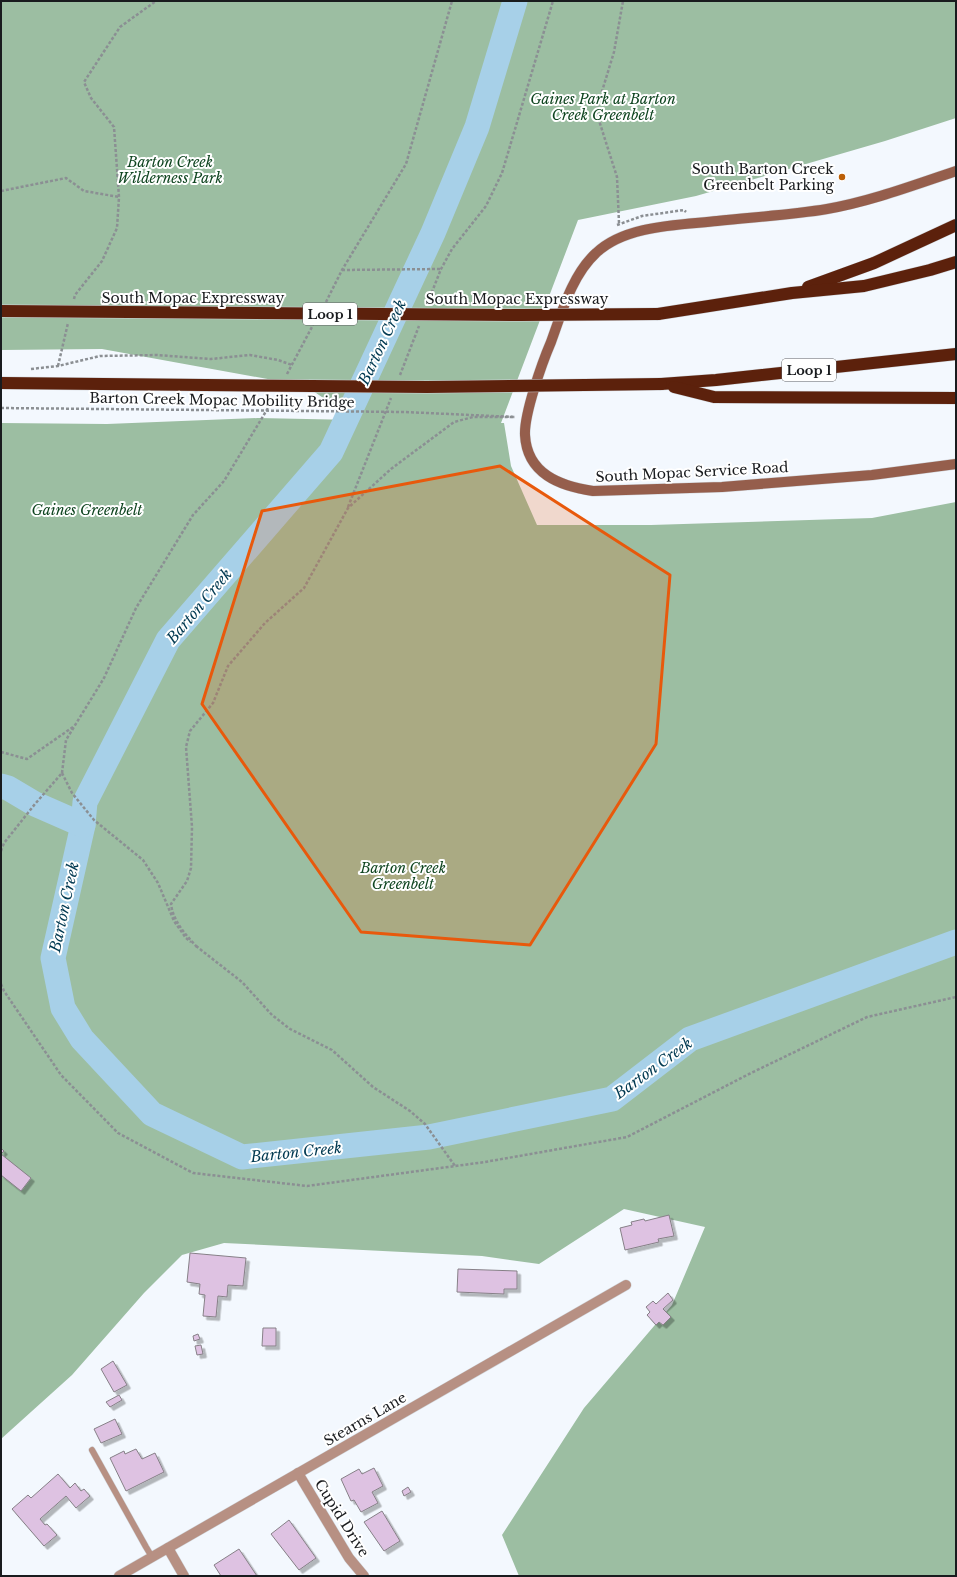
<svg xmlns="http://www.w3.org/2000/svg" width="957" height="1577" viewBox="0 0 957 1577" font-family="'Libre Baskerville',serif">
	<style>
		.forest { fill: #9cbea2 }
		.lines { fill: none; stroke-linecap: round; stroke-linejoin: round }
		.river { stroke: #a7d0e8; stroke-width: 25 }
		.building { fill: #dec2e2; stroke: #868087; filter: url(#shadow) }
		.lane-casing { stroke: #d0d5da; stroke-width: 7 }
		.street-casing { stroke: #d0d5da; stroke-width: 11 }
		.secondary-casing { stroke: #d0d5da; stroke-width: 11 }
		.highway-casing { stroke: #d0d5da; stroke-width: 13 }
		.path { stroke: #8b8f93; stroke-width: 2.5; stroke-dasharray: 3 2; stroke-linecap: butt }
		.lane { stroke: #b79083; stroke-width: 6 }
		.street { stroke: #b79083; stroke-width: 10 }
		.secondary { stroke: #955e4c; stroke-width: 10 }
		.highway { stroke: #5c210c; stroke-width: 12 }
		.highway-bridge-casing { stroke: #d0d5da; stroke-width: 13; stroke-linecap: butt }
		.path-bridge { stroke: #8b8f93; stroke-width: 2.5; stroke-dasharray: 3 2; stroke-linecap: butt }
		.highway-bridge { stroke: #5c210c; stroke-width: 12 }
		.marked { fill: #e8590c; fill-opacity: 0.2; stroke: #e8590c; stroke-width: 3; stroke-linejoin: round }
		.poi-dot { fill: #bb5f07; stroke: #fff; stroke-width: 1.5 }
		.labels { text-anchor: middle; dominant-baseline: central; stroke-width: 4; stroke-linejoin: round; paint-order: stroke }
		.shield { fill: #fff; stroke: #5e5f62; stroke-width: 1 }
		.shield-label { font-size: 13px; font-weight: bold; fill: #191b1e }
		.park-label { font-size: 14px; font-style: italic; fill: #0e441f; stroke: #fff }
		.poi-label { font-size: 14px; fill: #191b1e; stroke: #fff; text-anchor: end }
		.street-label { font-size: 14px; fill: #191b1e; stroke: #fff }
		.water-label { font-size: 15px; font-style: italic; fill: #013951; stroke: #fff }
	</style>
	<defs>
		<filter id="shadow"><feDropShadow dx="3.5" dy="3.5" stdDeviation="0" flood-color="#0004"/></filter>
	</defs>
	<rect width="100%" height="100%" fill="#f3f8fe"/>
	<path class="forest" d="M 1,1 L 956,1 L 956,118 L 885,141 L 696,196 L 578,220 L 501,423 L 504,423 L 511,466 L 537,525 L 651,525 L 872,518 L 956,502 L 956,1576 L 519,1576 L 502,1535 L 584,1408 L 672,1305 L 705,1227 L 624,1209 L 539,1264 L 482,1256 L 224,1243 L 182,1255 L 144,1293 L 72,1375 L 1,1439 L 1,423 L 107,424 L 258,418 L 355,420 L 306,386 L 102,349 L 1,350 Z"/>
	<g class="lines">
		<g class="river">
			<path d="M 515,1 L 477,127 L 433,233 L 331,452 L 168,640 L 85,802 L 83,825 L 53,958 L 63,1008 L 82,1039 L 152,1114 L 242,1157 L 429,1137 L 612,1099 L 690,1039 L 956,942"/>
			<path d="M 1,786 L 8,788 L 35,804 L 83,825"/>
		</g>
	</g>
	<g class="building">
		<path d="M 1,1148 L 4,1151 L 1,1154 L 31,1178 L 21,1191 L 1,1175 Z"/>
		<path d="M 669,1215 L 674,1236 L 658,1239 L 659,1242 L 625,1250 L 620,1228 L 632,1225 L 631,1222 L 644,1219 L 645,1221 Z"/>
		<path d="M 190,1253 L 246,1258 L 243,1286 L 228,1285 L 227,1297 L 218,1296 L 216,1317 L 203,1316 L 205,1295 L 199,1294 L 200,1284 L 187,1282 Z"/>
		<path d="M 458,1269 L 517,1271 L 517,1289 L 504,1289 L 504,1294 L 457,1292 Z"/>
		<path d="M 668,1293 L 673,1300 L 663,1309 L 671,1317 L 663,1325 L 659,1322 L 656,1325 L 647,1315 L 650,1312 L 646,1307 L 653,1301 L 656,1304 Z"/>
		<path d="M 263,1328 L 276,1328 L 276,1346 L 262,1346 Z"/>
		<path d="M 198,1334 L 200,1339 L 194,1341 L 193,1336 Z"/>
		<path d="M 201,1345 L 203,1354 L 197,1355 L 195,1346 Z"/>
		<path d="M 113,1361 L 127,1385 L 114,1392 L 101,1369 Z"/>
		<path d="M 119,1395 L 122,1400 L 110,1407 L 106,1402 Z"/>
		<path d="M 115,1419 L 122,1434 L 101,1443 L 94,1429 Z"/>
		<path d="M 136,1449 L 142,1459 L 155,1453 L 164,1472 L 126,1491 L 110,1458 L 124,1451 L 125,1454 Z"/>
		<path d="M 374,1468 L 383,1486 L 372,1492 L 378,1503 L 361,1512 L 354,1500 L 351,1501 L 341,1479 L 359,1469 L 362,1474 Z"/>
		<path d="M 58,1474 L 70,1488 L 75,1483 L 81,1491 L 84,1489 L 90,1496 L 76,1508 L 66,1496 L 40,1519 L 45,1525 L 47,1524 L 57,1535 L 44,1546 L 12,1509 L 28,1495 L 31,1498 Z"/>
		<path d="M 408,1487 L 411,1492 L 404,1496 L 402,1491 Z"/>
		<path d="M 382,1511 L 400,1541 L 384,1551 L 364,1522 Z"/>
		<path d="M 289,1520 L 316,1558 L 299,1570 L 271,1534 Z"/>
		<path d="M 239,1549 L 257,1576 L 221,1576 L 214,1565 Z"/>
	</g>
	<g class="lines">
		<g class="lane-casing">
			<path id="lane" d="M 92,1450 L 146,1547 L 152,1557"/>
		</g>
		<g class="street-casing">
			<g id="street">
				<path d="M 298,1473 L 349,1558 L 364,1576"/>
				<path d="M 168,1548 L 184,1576"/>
				<path d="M 119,1576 L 626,1285"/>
			</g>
		</g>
		<g class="secondary-casing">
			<path id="secondary" d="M 956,171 C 914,185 872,201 827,209 C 791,215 754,217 717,221 C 679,225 625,225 596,253 C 572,275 562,312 551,342 C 542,363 524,414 525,435 C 527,474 560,486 593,491 L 722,487 L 872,475 L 956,464"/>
		</g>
		<g class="highway-casing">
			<g id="highway">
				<path d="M 808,287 L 874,263 L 956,225"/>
				<path d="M 658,314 L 792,293 L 864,286 L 930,270 L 956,262"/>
				<path d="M 661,384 L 716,380 L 956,354"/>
				<path d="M 674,387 L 714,397 L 956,398"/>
			</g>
		</g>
		<g class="path">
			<path d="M 1,191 L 66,178 L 84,191 L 119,197"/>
			<path d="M 619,223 L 617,177 L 596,111 L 614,52 L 623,1"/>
			<path d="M 617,225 L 642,216 L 684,210 L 686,212"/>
			<path d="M 342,270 L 441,269"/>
			<path d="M 74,299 L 75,295 L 102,261 L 117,228 L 119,197 L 114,127 L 91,98 L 84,82 L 120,27 L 156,1"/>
			<path d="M 326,302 L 342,270 L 406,164 L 452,1"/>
			<path d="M 428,302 L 441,269 L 452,249 L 486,206 L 502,173 L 553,1"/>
			<path d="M 58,366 L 68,323"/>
			<path d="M 31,369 L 58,366 L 100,356 L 157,355 L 211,359 L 250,355 L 278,360 L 292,365"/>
			<path d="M 287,374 L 313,325"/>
			<path d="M 400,375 L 419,326"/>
			<path d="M 348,507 L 391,398"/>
			<path d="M 1,752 L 27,759 L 73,727"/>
			<path d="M 62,773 L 66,740 L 104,678 L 136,608 L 193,515 L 224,481 L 274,398"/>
			<path d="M 62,773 L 72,793 L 94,820 L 143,860 L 158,883 L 174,921 L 186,938 L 191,942"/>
			<path d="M 1,851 L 4,843 L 35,804 L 62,773"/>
			<path d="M 196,946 L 242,982 L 272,1015 L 290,1029 L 332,1050 L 373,1087 L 410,1111 L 425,1124 L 455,1166"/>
			<path d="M 197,947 C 185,934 173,921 171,904 L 187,881 L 191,868 L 192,827 L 186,747 L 190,731 L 213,703 L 228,666 L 265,623 L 304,588 L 348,508 L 391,469 L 454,422 L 473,417 L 515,417"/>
			<path d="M 1,984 L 4,991 L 61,1075 L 118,1133 L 193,1173 L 307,1186 L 485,1162 L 627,1137 L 749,1074 L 867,1017 L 956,997"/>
		</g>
		<use href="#lane" class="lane"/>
		<use href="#street" class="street"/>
		<use href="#secondary" class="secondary"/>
		<use href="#highway" class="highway"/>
		<g class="highway-bridge-casing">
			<g id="highway-bridge">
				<path d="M 1,311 L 521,315 L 658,314"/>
				<path d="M 1,383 L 427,387 L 661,384"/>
			</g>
		</g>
		<path class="path-bridge" d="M 1,408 L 405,412 L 515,417"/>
		<use href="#highway-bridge" class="highway-bridge"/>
	</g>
	<path class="marked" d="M 500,466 L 670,575 L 656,744 L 530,945 L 361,932 L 202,704 L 262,511 Z"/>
	<circle class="poi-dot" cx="842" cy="177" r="4"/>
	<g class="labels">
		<g class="shield">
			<rect x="303" y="303" width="54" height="22" rx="3"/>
			<rect x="782" y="359" width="54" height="22" rx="3"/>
		</g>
		<g class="shield-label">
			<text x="330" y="314">Loop 1</text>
			<text x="809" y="370">Loop 1</text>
		</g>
		<g class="park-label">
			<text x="603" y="99">Gaines Park at Barton<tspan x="603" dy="16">Creek Greenbelt</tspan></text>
			<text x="170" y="162">Barton Creek<tspan x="170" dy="16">Wilderness Park</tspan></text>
			<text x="87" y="510">Gaines Greenbelt</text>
			<text x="403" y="868">Barton Creek<tspan x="403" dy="16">Greenbelt</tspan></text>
		</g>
		<g class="poi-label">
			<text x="834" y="169">South Barton Creek<tspan x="834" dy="16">Greenbelt Parking</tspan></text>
		</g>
		<g class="street-label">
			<text x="193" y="298">South Mopac Expressway</text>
			<text x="517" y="299">South Mopac Expressway</text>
			<text transform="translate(222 400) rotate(1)">Barton Creek Mopac Mobility Bridge</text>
			<text transform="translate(692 472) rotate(-3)">South Mopac Service Road</text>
			<text transform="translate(365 1419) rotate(-30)">Stearns Lane</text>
			<text transform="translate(342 1518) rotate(58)">Cupid Drive</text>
		</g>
		<g class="water-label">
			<text transform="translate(382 342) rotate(-65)">Barton Creek</text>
			<text transform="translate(199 606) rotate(-50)">Barton Creek</text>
			<text transform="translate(64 907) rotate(-78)">Barton Creek</text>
			<text transform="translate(653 1068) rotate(-36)">Barton Creek</text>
			<text transform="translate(296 1152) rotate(-6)">Barton Creek</text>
		</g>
	</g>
	<rect width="957" height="1577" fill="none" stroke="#191b1e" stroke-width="4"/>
</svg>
